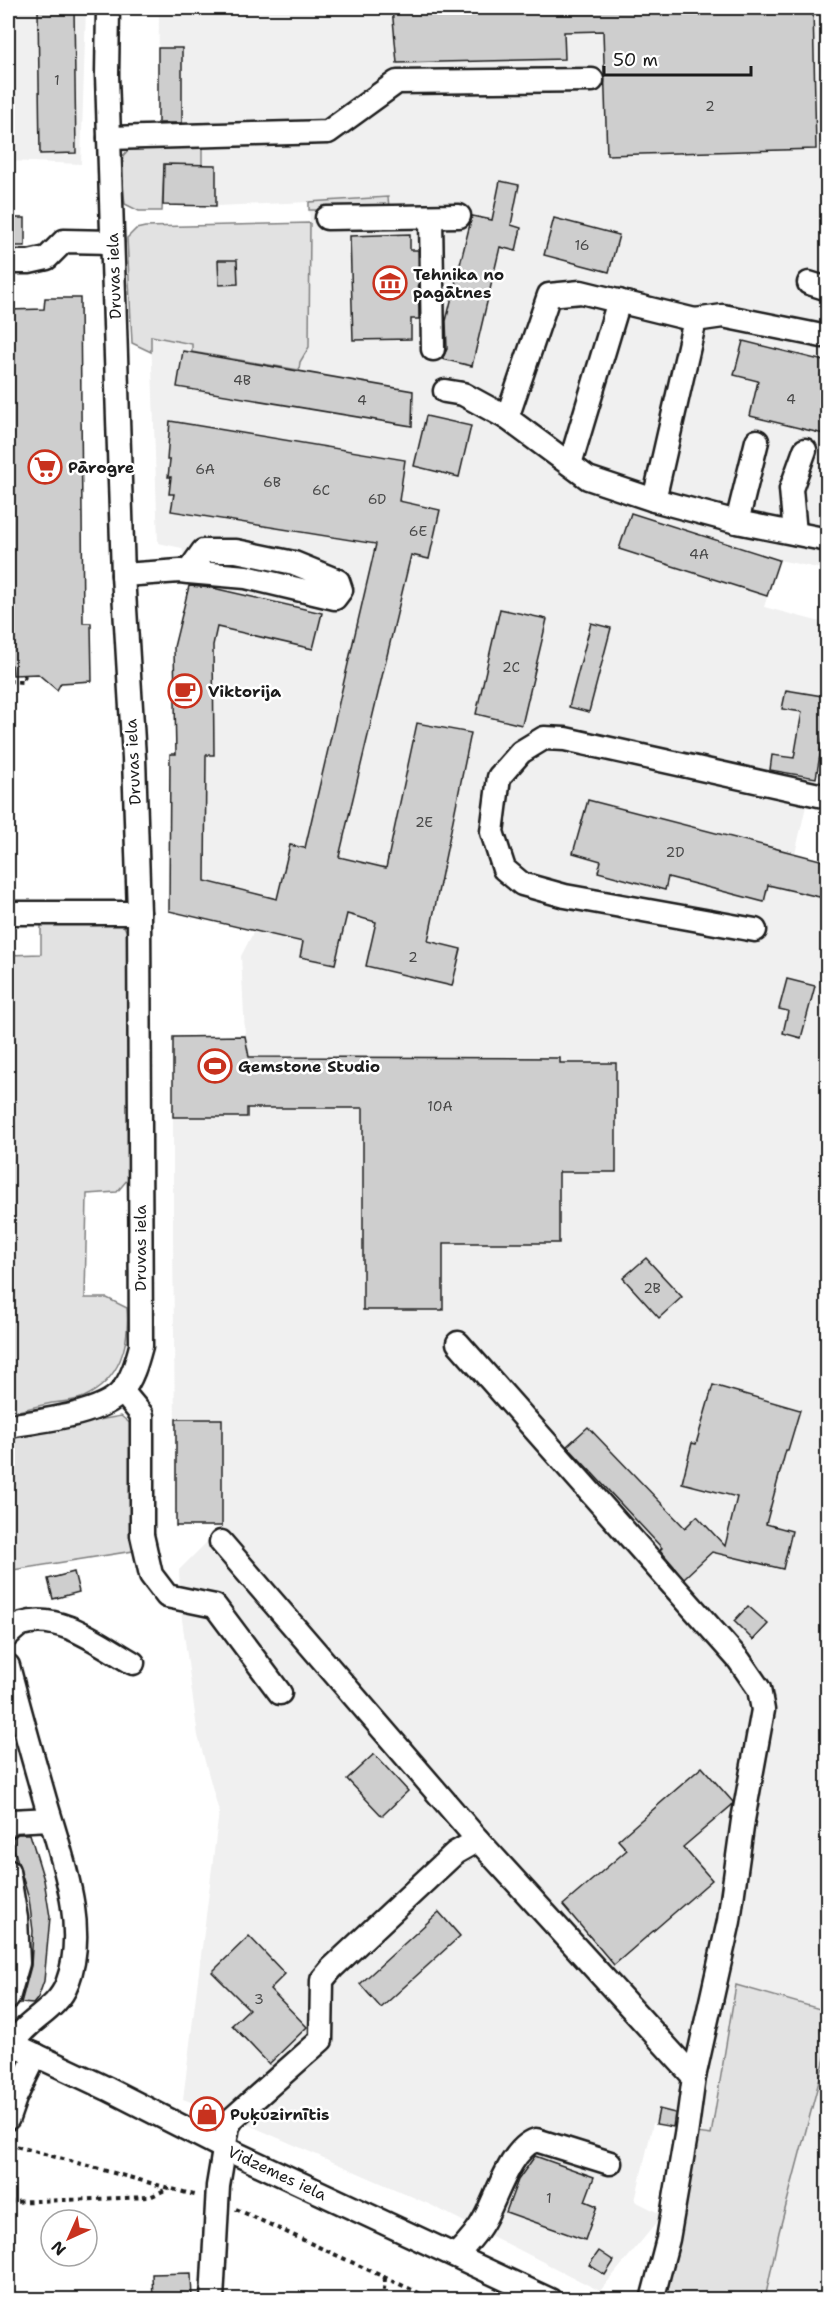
<svg xmlns="http://www.w3.org/2000/svg" width="835" height="2307" viewBox="0 0 835 2307" font-family="'Shantell Sans',sans-serif">
	<style>
		.built { fill: #f0f0f0 }
		.green { fill: #e2e2e2; stroke: #7f7f7f; stroke-width: 1.5 }
		.building { fill: #cecece; stroke: #1c1c1c; stroke-width: 1.5 }
		.lines { fill: none; stroke-linecap: round; stroke-linejoin: round }
		.minor-casing { stroke: #1c1c1c; stroke-width: 27 }
		.path { stroke: #1c1c1c; stroke-width: 4; stroke-dasharray: 4.5 4.5; stroke-linecap: butt }
		.minor { stroke: #fff; stroke-width: 22 }
		.labels { text-anchor: middle; dominant-baseline: central; stroke-width: 5; stroke-linejoin: round; paint-order: stroke }
		.number-label { font-size: 14px; fill: #484848 }
		.poi-label { font-size: 16px; font-weight: bold; fill: #1c1c1c; stroke: #fff; text-anchor: start }
		.street-label { font-size: 16px; fill: #1c1c1c; stroke: #fff }
	</style>
	<rect width="100%" height="100%" fill="#fff"/>
	<filter id="ink" filterUnits="userSpaceOnUse"><feTurbulence type="fractalNoise" baseFrequency=".0167" numOctaves="2"/><feDisplacementMap in="SourceGraphic" scale="12" xChannelSelector="R" yChannelSelector="G"/><feConvolveMatrix kernelMatrix="1 2 1 2 8 2 1 2 1" color-interpolation-filters="sRGB"/></filter>
	<g filter="url(#ink)">
		<g class="built">
			<path d="M 8,8 L 86,8 L 81,164 L 8,161 Z"/>
			<path d="M 159,8 L 827,8 L 827,542 L 822,569 L 779,560 L 764,607 L 828,624 L 827,710 L 816,778 L 806,806 L 795,854 L 828,862 L 827,2010 L 736,1985 L 711,2136 L 653,2123 L 635,2201 L 663,2215 L 600,2291 L 431,2205 L 233,2118 L 183,2099 L 219,1812 L 198,1736 L 181,1612 L 179,1570 L 222,1527 L 176,1526 L 173,1238 L 173,1037 L 245,1035 L 241,956 L 254,931 L 169,911 L 170,754 L 176,753 L 174,647 L 190,582 L 182,548 L 158,543 L 151,336 L 193,344 L 193,352 L 299,370 L 300,362 L 309,347 L 310,223 L 309,202 L 216,206 L 163,205 L 164,124 L 158,124 Z"/>
			<path d="M 827,2051 L 827,2299 L 765,2300 L 779,2232 Z"/>
		</g>
		<g class="green">
			<path d="M 202,144 L 202,165 L 164,165 L 162,211 L 139,211 L 125,204 L 120,159 L 130,148 Z"/>
			<path d="M 388,197 L 389,208 L 385,210 L 309,210 L 309,202 Z"/>
			<path d="M 310,223 L 309,347 L 300,362 L 299,370 L 192,352 L 192,344 L 151,336 L 151,352 L 132,343 L 127,238 L 136,229 L 145,227 Z"/>
			<path d="M 121,921 L 127,932 L 128,1179 L 117,1192 L 87,1194 L 85,1298 L 107,1298 L 127,1308 C 130,1345 120,1380 84,1397 C 75,1401 62,1402 52,1403 C 37,1406 22,1410 8,1414 L 8,955 L 41,954 L 41,922 Z"/>
			<path d="M 121,1416 L 132,1425 L 133,1551 L 13,1570 L 8,1562 L 8,1436 Z"/>
			<path d="M 736,1985 L 827,2011 L 827,2051 L 779,2232 L 765,2299 L 662,2300 L 697,2133 L 711,2135 Z"/>
		</g>
		<g class="building">
			<path d="M 38,8 L 74,8 L 76,153 L 40,154 Z"/>
			<path d="M 392,8 L 813,8 L 816,149 L 607,155 L 603,31 L 564,32 L 565,59 L 397,63 Z"/>
			<rect x="158" y="48" width="24" height="75"/>
			<path d="M 164,164 L 216,165 L 216,206 L 163,205 Z"/>
			<path d="M 500,181 L 519,185 L 511,225 L 521,228 L 516,251 L 500,247 L 472,366 L 442,359 L 447,349 L 446,321 L 472,216 L 492,220 Z"/>
			<rect x="8" y="218" width="17" height="28"/>
			<path d="M 554,218 L 619,235 L 609,272 L 544,255 Z"/>
			<path d="M 410,234 L 410,250 L 418,250 L 419,319 L 411,319 L 411,339 L 353,340 L 350,236 Z"/>
			<path d="M 218,260 L 237,260 L 238,284 L 219,285 Z"/>
			<path d="M 45,298 L 80,298 L 83,623 L 91,623 L 92,681 L 61,683 L 57,690 L 38,674 L 13,675 L 12,665 L 8,664 L 8,310 L 44,309 Z"/>
			<path d="M 743,341 L 828,362 L 828,435 L 750,416 L 758,381 L 734,375 Z"/>
			<path d="M 183,351 L 413,391 L 412,426 L 177,387 Z"/>
			<path d="M 426,416 L 471,426 L 459,477 L 414,466 Z"/>
			<path d="M 170,421 L 405,460 L 399,501 L 440,510 L 429,559 L 411,555 L 339,857 L 386,868 L 417,723 L 471,733 L 428,941 L 461,949 L 452,986 L 366,966 L 376,922 L 347,914 L 335,964 L 300,957 L 303,942 L 169,911 L 170,754 L 176,754 L 174,647 L 189,586 L 213,588 L 322,613 L 313,649 L 217,627 L 213,645 L 214,755 L 206,755 L 205,881 L 277,899 L 290,845 L 305,848 L 376,544 L 171,511 L 174,494 L 169,494 L 171,477 L 168,477 L 170,460 L 167,460 Z"/>
			<path d="M 631,513 L 779,560 L 767,596 L 619,549 Z"/>
			<path d="M 500,609 L 547,619 L 522,725 L 476,714 Z"/>
			<path d="M 591,623 L 611,628 L 589,712 L 569,707 Z"/>
			<path d="M 786,690 L 828,697 L 828,710 L 816,778 L 770,770 L 772,755 L 794,758 L 802,712 L 782,709 Z"/>
			<path d="M 588,800 L 828,862 L 828,899 L 768,885 L 764,902 L 668,877 L 665,890 L 598,872 L 601,861 L 573,853 Z"/>
			<path d="M 787,979 L 815,986 L 801,1038 L 783,1033 L 788,1011 L 779,1009 Z"/>
			<path d="M 245,1036 L 249,1057 L 560,1058 L 560,1063 L 616,1063 L 616,1172 L 559,1172 L 559,1243 L 443,1243 L 443,1310 L 363,1310 L 363,1108 L 247,1108 L 247,1117 L 173,1117 L 173,1037 Z"/>
			<path d="M 646,1258 L 682,1297 L 659,1318 L 623,1278 Z"/>
			<path d="M 713,1385 L 800,1410 L 788,1450 L 786,1450 L 766,1524 L 792,1531 L 783,1569 L 712,1552 L 684,1578 L 660,1550 L 662,1548 L 567,1446 L 588,1427 L 685,1528 L 697,1516 L 725,1546 L 737,1497 L 682,1483 L 692,1443 L 696,1444 Z"/>
			<rect x="176" y="1419" width="46" height="107"/>
			<path d="M 74,1572 L 79,1592 L 53,1599 L 48,1579 Z"/>
			<path d="M 748,1606 L 768,1624 L 753,1640 L 734,1621 Z"/>
			<path d="M 374,1754 L 408,1791 L 382,1816 L 347,1779 Z"/>
			<path d="M 702,1767 L 733,1802 L 732,1805 L 683,1847 L 712,1880 L 614,1965 L 563,1905 L 627,1850 L 618,1840 Z"/>
			<path d="M 18,1834 L 30,1834 L 44,1880 L 50,1917 L 44,1981 L 38,1998 L 33,2004 L 21,2003 L 31,1966 L 33,1931 L 29,1899 L 14,1849 L 13,1838 Z"/>
			<path d="M 439,1912 L 460,1936 L 381,2008 L 360,1984 Z"/>
			<path d="M 249,1936 L 285,1974 L 270,1989 L 307,2027 L 269,2064 L 232,2025 L 249,2009 L 212,1972 Z"/>
			<path d="M 659,2109 L 675,2113 L 673,2127 L 656,2124 Z"/>
			<path d="M 535,2156 L 594,2177 L 585,2201 L 597,2206 L 585,2240 L 506,2212 L 518,2180 Z"/>
			<path d="M 599,2251 L 614,2261 L 605,2275 L 589,2265 Z"/>
			<path d="M 191,2273 L 192,2300 L 153,2300 L 152,2274 Z"/>
		</g>
		<g class="lines">
			<g class="minor-casing">
				<g id="minor">
					<path d="M 109,138 L 328,132 L 397,82 L 592,80"/>
					<path d="M 431,217 L 433,349"/>
					<path d="M 327,218 L 459,216"/>
					<path d="M 8,262 L 29,262 L 47,258 L 64,241 L 112,242"/>
					<path d="M 809,283 L 828,289"/>
					<path d="M 445,391 L 463,394 L 507,418 L 588,478 L 654,500 L 737,522 L 828,540"/>
					<path d="M 507,418 L 549,295 L 581,292 L 695,320"/>
					<path d="M 570,464 L 619,301"/>
					<path d="M 654,500 L 695,320 L 723,316 L 822,336 L 828,333"/>
					<path d="M 737,522 L 757,441"/>
					<path d="M 795,533 L 791,489 L 805,450"/>
					<path d="M 123,575 L 180,571 L 188,572 L 246,577 L 335,598 L 341,590 L 338,581 L 294,563 L 236,551 L 203,551 L 188,572"/>
					<path d="M 8,913 L 139,913"/>
					<path d="M 755,930 L 565,896 L 522,884 L 504,869 L 492,832 L 499,777 L 521,752 L 544,738 L 565,739 L 828,797"/>
					<path d="M 458,1343 L 739,1660 L 759,1689 L 763,1710 L 743,1820 L 729,1921 L 694,2077 L 686,2135 L 668,2239 L 652,2300"/>
					<path d="M 122,1391 L 142,1415 L 142,1535 L 151,1575 L 167,1596 L 215,1606 L 280,1693"/>
					<path d="M 8,1426 C 37,1421 101,1415 121,1392 C 132,1380 137,1361 141,1346 L 139,913 L 134,758 L 123,575 L 107,75 L 108,8"/>
					<path d="M 221,1542 L 478,1840 L 694,2077"/>
					<path d="M 8,1635 C 12,1631 17,1626 22,1624 C 60,1612 101,1645 133,1663"/>
					<path d="M 8,1666 C 19,1708 31,1751 43,1793 C 59,1851 90,1925 67,1984 C 57,2011 26,2020 13,2044"/>
					<path d="M 8,1825 L 12,1821 L 50,1819"/>
					<path d="M 8,1871 L 16,1918 L 18,1963 L 8,1998"/>
					<path d="M 8,2042 L 108,2089 L 224,2148 L 550,2300"/>
					<path d="M 8,2118 L 15,2098 L 36,2055"/>
					<path d="M 456,2255 C 467,2244 478,2232 485,2218 C 497,2196 511,2148 536,2140 L 610,2163"/>
					<path d="M 212,2300 L 218,2186 L 228,2126 L 233,2118 L 321,2040 L 322,1980 L 332,1968 L 455,1853 L 478,1840"/>
				</g>
			</g>
			<g class="path">
				<path d="M 8,681 L 23,682 L 25,675"/>
				<path d="M 8,2144 L 198,2196"/>
				<path d="M 8,2202 L 150,2197 L 169,2188"/>
				<path d="M 236,2209 L 434,2300"/>
				<path d="M 383,2300 L 385,2278"/>
			</g>
			<use href="#minor" class="minor"/>
		</g>
	</g>
	<defs>
		<g id="museum-ring" transform="scale(1.725)"><circle r="9.5" fill="#fff" stroke="#c8321e" stroke-width="1.5"/><path d="M0-6L6-3V-2H-6V-3ZM-5-1h2V3h-2ZM-1-1h2V3h-2ZM3-1h2V3H3ZM-6 4H6V6H-6Z" fill="#c8321e"/></g>
		<g id="supermarket-ring" transform="scale(1.725)"><circle r="9.5" fill="#fff" stroke="#c8321e" stroke-width="1.5"/><path d="M-6-5.5h2.5l.6 2H6L4.5 2H-2.5L-4.4-4H-6ZM-1.5 3.2a1.3 1.3 0 1 0 .1 0ZM3 3.2a1.3 1.3 0 1 0 .1 0Z" fill="#c8321e"/></g>
		<g id="cafe-ring" transform="scale(1.725)"><circle r="9.5" fill="#fff" stroke="#c8321e" stroke-width="1.5"/><path d="M-5.5-4.5H6V0H3Q3 3.5 0 3.5H-2.5Q-5.5 3.5-5.5 0ZM3-3.2v2h1.7v-2ZM-6 4.5H4V6H-6Z" fill="#c8321e"/></g>
		<g id="stadium-ring" transform="scale(1.725)"><circle r="9.5" fill="#fff" stroke="#c8321e" stroke-width="1.5"/><path d="M0-5a6.5 5 0 1 0 0 10a6.5 5 0 1 0 0-10ZM-3.5-1.8h7v3.6h-7Z" fill="#c8321e"/></g>
		<g id="shop-ring" transform="scale(1.725)"><circle r="9.5" fill="#fff" stroke="#c8321e" stroke-width="1.5"/><path d="M-5-2.5h2.3a2.7 3.5 0 0 1 5.4 0H5L5.5 6h-11ZM-1.5-2.5h3a1.5 2.3 0 0 0-3 0Z" fill="#c8321e"/></g>
	</defs>
	<g fill-rule="evenodd">
		<use href="#museum-ring" x="390" y="283"/>
		<use href="#supermarket-ring" x="45" y="467"/>
		<use href="#cafe-ring" x="185" y="691"/>
		<use href="#stadium-ring" x="215" y="1066"/>
		<use href="#shop-ring" x="207" y="2114"/>
	</g>
	<g class="labels">
		<g class="number-label">
			<text x="57" y="80">1</text>
			<text x="710" y="106">2</text>
			<text x="582" y="245">16</text>
			<text x="242" y="380">4B</text>
			<text x="791" y="399">4</text>
			<text x="362" y="400">4</text>
			<text x="205" y="469">6A</text>
			<text x="272" y="482">6B</text>
			<text x="321" y="490">6C</text>
			<text x="377" y="499">6D</text>
			<text x="418" y="531">6E</text>
			<text x="699" y="554">4A</text>
			<text x="511" y="667">2C</text>
			<text x="424" y="822">2E</text>
			<text x="675" y="852">2D</text>
			<text x="413" y="957">2</text>
			<text x="440" y="1106">10A</text>
			<text x="652" y="1288">2B</text>
			<text x="259" y="1999">3</text>
			<text x="549" y="2198">1</text>
		</g>
		<g class="poi-label">
			<text x="413" y="274">Tehnika no<tspan x="413" dy="18">pagātnes</tspan></text>
			<text x="68" y="467">Pārogre</text>
			<text x="208" y="691">Viktorija</text>
			<text x="238" y="1066">Gemstone Studio</text>
			<text x="230" y="2114">Puķuzirnītis</text>
		</g>
		<g class="street-label">
			<text transform="translate(114 276) rotate(-92)">Druvas iela</text>
			<text transform="translate(133 762) rotate(-93)">Druvas iela</text>
			<text transform="translate(140 1248) rotate(-90)">Druvas iela</text>
			<text transform="translate(277 2173) rotate(25)">Vidzemes iela</text>
		</g>
	</g>
	<rect width="835" height="2307" fill="none" stroke="#fff" stroke-width="30"/>
	<rect x="15" y="15" width="805" height="2277" fill="none" stroke="#1c1c1c" stroke-width="2" filter="url(#ink)"/>
	<g transform="translate(69 2238) rotate(225)"><circle r="28" fill="#ffffff" stroke="#a4a4a4" stroke-width="1.5"/>
	<path d="M0-4.5L10 22L0 15L-10 22Z" fill="#c8321e"/>
	<text y="-9" font-size="16" font-weight="bold" text-anchor="middle" fill="#1c1c1c">N</text>
	</g>
	<path d="M604 66v9h147v-9" fill="none" stroke="#1c1c1c" stroke-width="3"/>
	<text x="613" y="66" font-size="18" fill="#1c1c1c" stroke="#ffffff" stroke-width="4.5" paint-order="stroke">50 m</text>
</svg>
